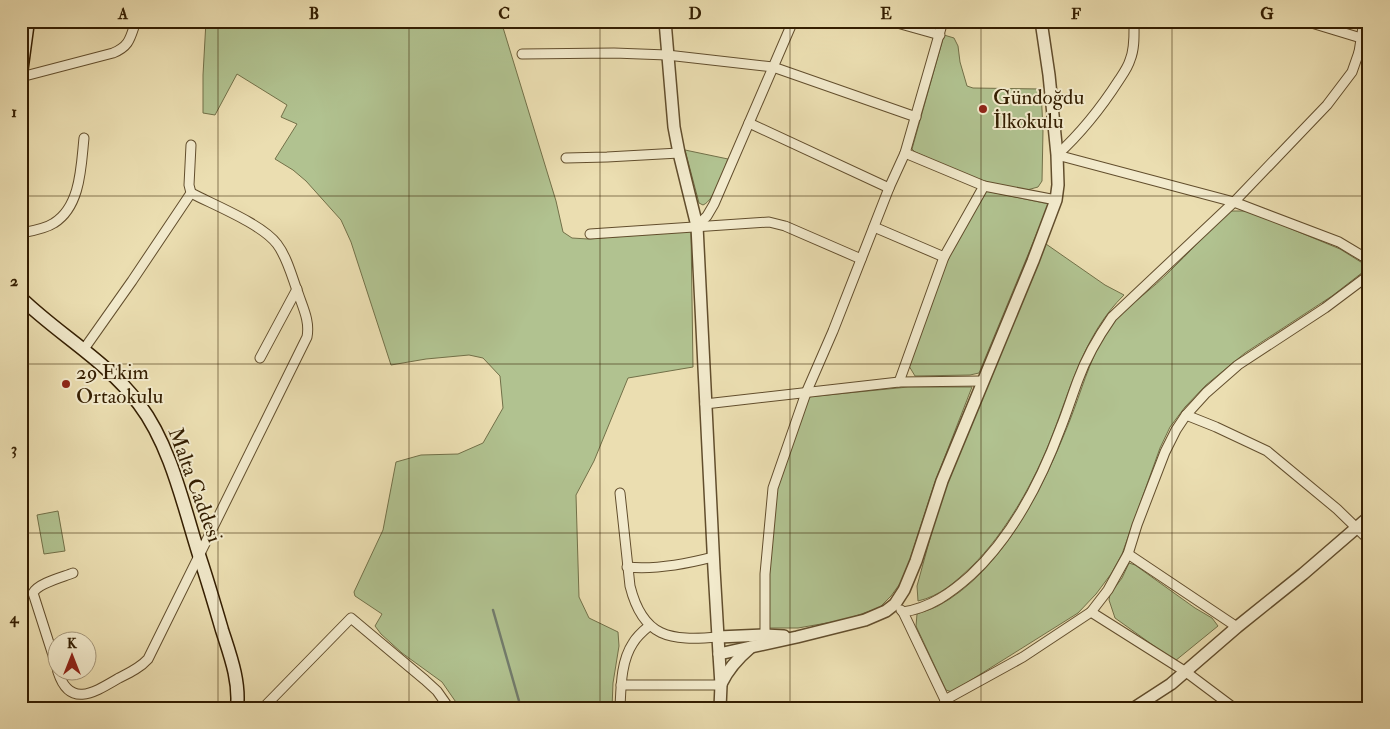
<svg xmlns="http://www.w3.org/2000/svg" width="1390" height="729" viewBox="0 0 1390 729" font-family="'IM FELL Double Pica',serif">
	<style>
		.green { fill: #b1c290; stroke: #727048 }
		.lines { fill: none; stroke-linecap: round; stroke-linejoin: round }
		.stream { stroke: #727c6d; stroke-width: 2.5 }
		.minor-casing { stroke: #624e2d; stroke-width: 11 }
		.tertiary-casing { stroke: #624e2d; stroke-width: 14 }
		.secondary-casing { stroke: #341e01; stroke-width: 15 }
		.minor { stroke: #f2eacc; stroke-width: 9 }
		.tertiary { stroke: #f2eacc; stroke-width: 11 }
		.secondary { stroke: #f2eacc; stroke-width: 12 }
		.grid { fill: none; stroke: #341e01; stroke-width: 1; stroke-opacity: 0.55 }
		.poi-dot { fill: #8f2418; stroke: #f2eacc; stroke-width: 2 }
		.labels { text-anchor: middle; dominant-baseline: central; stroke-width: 4; stroke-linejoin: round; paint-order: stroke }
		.poi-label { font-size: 21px; fill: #341e01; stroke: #f2eacc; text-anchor: start }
		.street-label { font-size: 21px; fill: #341e01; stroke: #f2eacc }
		.neatline { fill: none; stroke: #341e01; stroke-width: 2 }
		.grid-label { font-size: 16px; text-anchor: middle; font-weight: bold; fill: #341e01 }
	</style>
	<rect width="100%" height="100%" fill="#ebdeb1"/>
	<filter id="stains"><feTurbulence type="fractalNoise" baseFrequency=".004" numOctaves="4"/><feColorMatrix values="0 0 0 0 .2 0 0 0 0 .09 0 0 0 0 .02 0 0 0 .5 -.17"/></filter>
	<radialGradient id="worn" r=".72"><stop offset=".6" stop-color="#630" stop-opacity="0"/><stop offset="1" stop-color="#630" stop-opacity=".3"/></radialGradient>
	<g class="green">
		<path d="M 206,21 L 501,21 L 556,201 L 563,232 L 572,238 L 588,239 L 691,231 L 693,367 L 628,378 L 594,461 L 576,495 L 579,597 L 589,618 L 618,632 L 619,646 L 613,683 L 612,708 L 460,708 L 442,682 L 402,653 L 381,634 L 375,626 L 382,614 L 355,596 L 354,592 L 383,530 L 396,462 L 421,455 L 458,454 L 483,443 L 503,408 L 500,376 L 483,358 L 469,355 L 426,359 L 391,365 L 351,242 L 341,220 L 306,181 L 293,170 L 275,159 L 297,124 L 281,117 L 287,105 L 237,74 L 215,115 L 203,113 L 203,75 Z"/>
		<path d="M 903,21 L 937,21 L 930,28 Z"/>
		<path d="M 944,35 L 954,38 L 958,46 L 960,62 L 967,86 L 973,88 L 1041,89 L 1043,130 L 1042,181 L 1038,187 L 1027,190 L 1003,186 L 980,181 L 915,152 L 912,149 Z"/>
		<path d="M 685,150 L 728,159 C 723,171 715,200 703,205 L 699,203 Z"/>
		<path d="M 986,191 L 1049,204 L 979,373 L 970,375 L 915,376 L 909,366 L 948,258 Z"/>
		<path d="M 1231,211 L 1248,211 L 1340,249 L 1364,264 L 1365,268 L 1363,272 L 1332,296 L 1245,353 L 1206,385 L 1185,407 L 1170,427 L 1160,448 L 1122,554 L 1111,574 L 1096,594 L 1078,613 L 952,692 L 946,690 L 916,626 L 917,614 C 924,611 932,609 938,606 C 1003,571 1044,486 1070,420 C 1081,392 1089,362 1104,336 C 1115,316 1132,305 1149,290 C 1159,282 1168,273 1177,264 C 1195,247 1211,227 1231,211 Z"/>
		<path d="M 1046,244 L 1105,285 L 1124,295 C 1085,333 1071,387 1052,436 C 1035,480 1006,533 971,567 C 955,582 940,596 918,601 L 917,586 L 937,513 L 944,492 L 1011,326 Z"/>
		<path d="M 908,387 L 972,387 L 935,482 L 904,578 L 891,596 L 879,608 L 844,620 L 798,628 L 769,628 L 767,588 L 777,489 L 807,397 Z"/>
		<path d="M 58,511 L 65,551 L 44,554 L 37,515 Z"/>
		<path d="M 1129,563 L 1135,565 L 1195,608 L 1212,618 L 1218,626 L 1175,661 L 1115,618 L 1109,600 L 1110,594 L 1122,578 Z"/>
	</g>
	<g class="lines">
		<path class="stream" d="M 493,610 L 521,708"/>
		<g class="minor-casing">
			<g id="minor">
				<path d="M 890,21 L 940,35"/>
				<path d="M 1305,21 L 1361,38"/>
				<path d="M 1359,52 L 1369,56"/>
				<path d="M 522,54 L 614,53 L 667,55 L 773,67 L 916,117"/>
				<path d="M 21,77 L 113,53 C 130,46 130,38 136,21"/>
				<path d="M 749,123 L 889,188"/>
				<path d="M 905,153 L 984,186 L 1056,200"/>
				<path d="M 1057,155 L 1234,202 L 1339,242 L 1369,260"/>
				<path d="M 1057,155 C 1081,133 1101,108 1119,80 C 1123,74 1128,67 1130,60 C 1135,48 1134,34 1134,21"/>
				<path d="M 566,158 L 607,157 L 679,153"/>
				<path d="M 697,226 L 707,216 L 714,204 L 793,21"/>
				<path d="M 874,227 L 944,257"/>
				<path d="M 21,233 C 32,231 45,229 54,223 C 81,206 81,166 84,138"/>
				<path d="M 590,234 L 769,222 L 785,226 L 861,259"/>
				<path d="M 1369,275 L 1325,308 L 1238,365 L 1206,393 L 1186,415 L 1216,427 L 1267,451 L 1337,509 L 1369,540"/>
				<path d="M 84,349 L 132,281 L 191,193 L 189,185 L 191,145"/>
				<path d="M 260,358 L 297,289"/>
				<path d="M 899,382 L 944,257 L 984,186"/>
				<path d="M 705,404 L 899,382 L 983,381"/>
				<path d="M 620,493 L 630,586 C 643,638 670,641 718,637"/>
				<path d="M 1128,554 L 1237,627"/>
				<path d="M 627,567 C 656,570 686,564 713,557"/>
				<path d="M 901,610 L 903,612 L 945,700"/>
				<path d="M 903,612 C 930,608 951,593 971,575 C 1014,535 1041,481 1061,427 C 1067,412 1072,396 1078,380 C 1086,358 1098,337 1112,317 L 1234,202 L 1327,105 L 1352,72 L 1359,52 L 1364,21"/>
				<path d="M 1091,612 L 1186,672 L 1234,708"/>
				<path d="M 765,635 L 765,574 L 773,488 L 806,393 L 833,331 L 889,188 L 905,153 L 943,21"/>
				<path d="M 58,671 L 33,593 C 38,583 63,577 73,573"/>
				<path d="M 58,672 C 70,709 95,692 119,678 C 129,673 140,668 148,659 L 307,337 C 310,321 303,308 298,293 C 292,277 287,257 277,244 C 262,224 214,205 191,193"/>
				<path d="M 621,685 L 721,685"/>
				<path d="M 263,708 L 351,618 L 425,680 L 437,691 L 449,708"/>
				<path d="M 620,708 C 621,686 621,661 633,643 C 637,636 643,631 649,626"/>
				<path d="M 949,708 L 945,700 L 1023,657 L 1091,612 L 1108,590 L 1128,554 L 1137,525 L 1165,452 L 1176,430 L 1186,415"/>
			</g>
		</g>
		<g class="tertiary-casing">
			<g id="tertiary">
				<path d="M 665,21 L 674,127 L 679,153 L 697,226 L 714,569 L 719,654 L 721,685 L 720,708"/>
				<path d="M 718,637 L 765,635 L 784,636"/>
				<path d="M 719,654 L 797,637 L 865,620 L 886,611 L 895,604 L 904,590 L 916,561 L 942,481 L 1033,261 L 1056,200 L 1058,185 L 1057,155 L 1049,75 L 1041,21"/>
				<path d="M 721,684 C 728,669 738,658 751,647"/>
				<path d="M 1134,708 L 1171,684 L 1237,627 L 1303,574 L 1369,517"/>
			</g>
		</g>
		<g class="secondary-casing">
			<g id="secondary">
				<path d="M 21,73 L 28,21"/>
				<path d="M 21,298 C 59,335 107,361 139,404 C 171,446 184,508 200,558 C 208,582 215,606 222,630 C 230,655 240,681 237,708"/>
			</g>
		</g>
		<use href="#minor" class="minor"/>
		<use href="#tertiary" class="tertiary"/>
		<use href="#secondary" class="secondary"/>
	</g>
	<path class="grid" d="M 218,21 L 218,708M 409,21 L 409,708M 600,21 L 600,708M 790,21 L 790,708M 981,21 L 981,708M 1172,21 L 1172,708M 21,196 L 1369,196M 21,364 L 1369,364M 21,533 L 1369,533"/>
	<g class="poi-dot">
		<circle cx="983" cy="109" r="5"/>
		<circle cx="66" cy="384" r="5"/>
	</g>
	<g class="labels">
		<g class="poi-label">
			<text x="993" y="97">Gündoğdu<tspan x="993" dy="24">İlkokulu</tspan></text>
			<text x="76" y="372">29 Ekim<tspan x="76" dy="24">Ortaokulu</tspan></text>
		</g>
		<g class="street-label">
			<text transform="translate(195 485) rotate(70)">Malta Caddesi</text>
		</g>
	</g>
	<rect width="1390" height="729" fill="none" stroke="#ebdeb1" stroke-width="55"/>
	<g transform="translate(72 656)"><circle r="24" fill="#f2eacc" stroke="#a6987b"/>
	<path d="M0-4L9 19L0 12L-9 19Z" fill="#8f2418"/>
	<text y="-8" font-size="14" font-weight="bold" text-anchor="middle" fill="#341e01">K</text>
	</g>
	<rect x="28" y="28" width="1334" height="674" class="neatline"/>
	<g class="grid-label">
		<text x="123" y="19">A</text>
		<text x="314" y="19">B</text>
		<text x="504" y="19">C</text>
		<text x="695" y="19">D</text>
		<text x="886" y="19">E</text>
		<text x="1076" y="19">F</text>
		<text x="1267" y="19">G</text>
		<text x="14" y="117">1</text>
		<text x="14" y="286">2</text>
		<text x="14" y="454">3</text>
		<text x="14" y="623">4</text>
	</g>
	<rect width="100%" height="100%" filter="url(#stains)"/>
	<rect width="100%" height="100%" fill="url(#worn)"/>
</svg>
